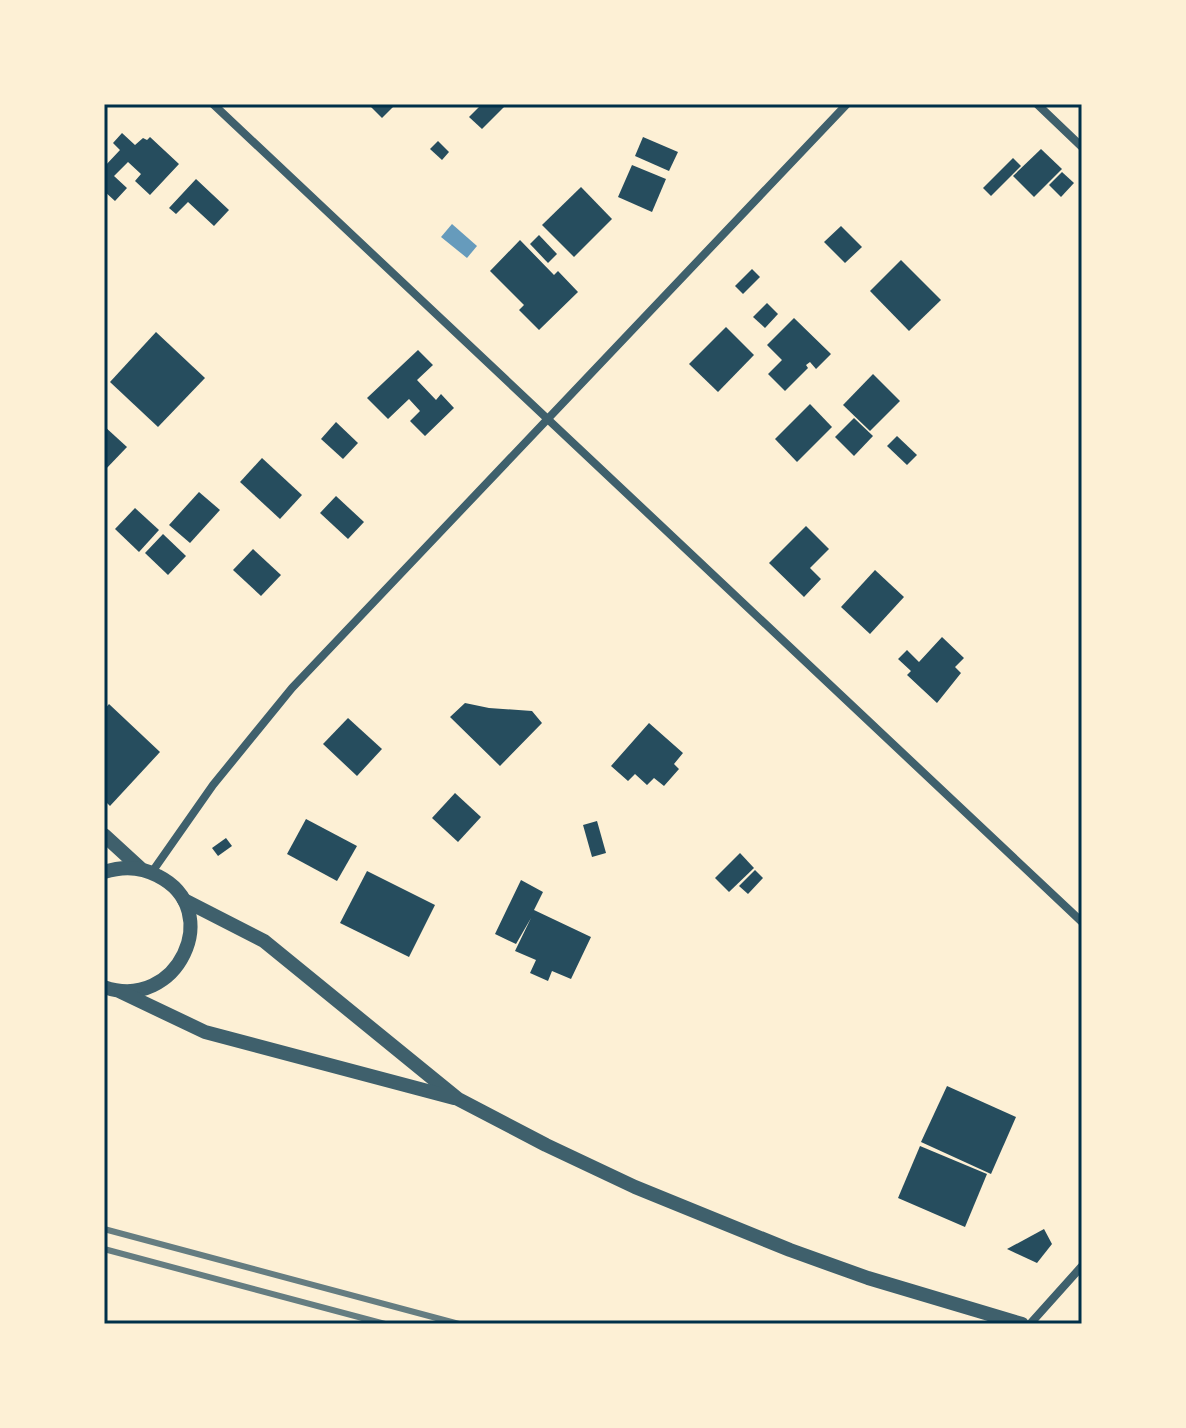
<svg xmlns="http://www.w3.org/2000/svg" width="1186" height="1428" viewBox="0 0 1186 1428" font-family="'Titillium Web',sans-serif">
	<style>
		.water { fill: #669bbc }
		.building { fill: #264d5e }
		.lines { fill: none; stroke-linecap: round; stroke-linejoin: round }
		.minor { stroke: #3f606c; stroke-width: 8 }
		.tertiary { stroke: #3f606c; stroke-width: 14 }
		.rail { stroke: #657d81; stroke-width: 6 }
		.neatline { fill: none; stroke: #003049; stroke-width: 3 }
	</style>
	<rect width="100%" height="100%" fill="#fdf0d5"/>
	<path class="water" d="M 452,224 L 477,246 L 467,258 L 441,237 Z"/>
	<g class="building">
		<path d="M 368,104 L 396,104 L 382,118 Z"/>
		<path d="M 482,104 L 507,104 L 482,129 L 469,117 Z"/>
		<path d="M 122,133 L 135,145 L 143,138 L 147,140 L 150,137 L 179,164 L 150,195 L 135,181 L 141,174 L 128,162 L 114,176 L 127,188 L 115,201 L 104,191 L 104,167 L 120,150 L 113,143 Z"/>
		<path d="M 643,137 L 678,152 L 669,171 L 635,156 Z"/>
		<path d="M 438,141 L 449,152 L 442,160 L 430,149 Z"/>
		<path d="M 1041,149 L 1062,169 L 1034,197 L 1013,176 Z"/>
		<path d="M 1013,158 L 1021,166 L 991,196 L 983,188 Z"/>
		<path d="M 632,165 L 666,179 L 652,212 L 618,197 Z"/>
		<path d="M 1062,172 L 1074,183 L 1061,197 L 1049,185 Z"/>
		<path d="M 196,179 L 229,210 L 214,226 L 188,202 L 176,214 L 169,208 Z"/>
		<path d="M 581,187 L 612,219 L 574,257 L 542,225 Z"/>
		<path d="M 841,226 L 862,247 L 845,263 L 824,242 Z"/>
		<path d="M 539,235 L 557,254 L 548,263 L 530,244 Z"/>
		<path d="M 520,240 L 554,275 L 558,271 L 578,292 L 539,330 L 519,310 L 524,305 L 490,271 Z"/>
		<path d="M 901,260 L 941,300 L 909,331 L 870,291 Z"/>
		<path d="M 752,269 L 760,277 L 743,294 L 735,286 Z"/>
		<path d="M 767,303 L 778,314 L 765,328 L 753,317 Z"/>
		<path d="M 794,318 L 831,354 L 816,369 L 810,362 L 806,365 L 808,368 L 785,391 L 768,374 L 782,360 L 767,345 Z"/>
		<path d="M 726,327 L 754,355 L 718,392 L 689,364 Z"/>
		<path d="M 156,332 L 205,378 L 158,427 L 110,382 Z"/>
		<path d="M 418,350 L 433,365 L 417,380 L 436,400 L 441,394 L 454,408 L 425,436 L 410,421 L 420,411 L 409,399 L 388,419 L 367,398 Z"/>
		<path d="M 873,374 L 900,401 L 870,431 L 843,405 Z"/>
		<path d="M 810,404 L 832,427 L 797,462 L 775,439 Z"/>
		<path d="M 854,418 L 873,436 L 854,456 L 835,437 Z"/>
		<path d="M 336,422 L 358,443 L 343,459 L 321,439 Z"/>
		<path d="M 104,426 L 127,447 L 104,471 Z"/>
		<path d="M 897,436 L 917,455 L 907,465 L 887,446 Z"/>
		<path d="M 262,458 L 302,495 L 280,519 L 240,482 Z"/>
		<path d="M 199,492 L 220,510 L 190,543 L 169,525 Z"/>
		<path d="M 336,496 L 364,522 L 348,539 L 320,513 Z"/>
		<path d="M 135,508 L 159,530 L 139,552 L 115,529 Z"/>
		<path d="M 806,526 L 829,549 L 810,568 L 821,579 L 804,597 L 769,563 Z"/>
		<path d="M 163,534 L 186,556 L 168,575 L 145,553 Z"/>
		<path d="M 253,549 L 281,575 L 261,596 L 233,570 Z"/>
		<path d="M 875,570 L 904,597 L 870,634 L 841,607 Z"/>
		<path d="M 942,637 L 964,658 L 955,667 L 961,673 L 937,703 L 907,675 L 911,671 L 898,659 L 907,650 L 919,662 Z"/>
		<path d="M 465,703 L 489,708 L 532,711 L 542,723 L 500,766 L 450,717 Z"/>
		<path d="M 109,704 L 160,752 L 110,806 L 104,800 L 104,710 Z"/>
		<path d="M 348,718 L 382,749 L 357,776 L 323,744 Z"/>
		<path d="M 649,723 L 683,753 L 674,764 L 679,769 L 664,786 L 654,778 L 647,785 L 635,774 L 628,781 L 611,766 Z"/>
		<path d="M 455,793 L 481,817 L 458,842 L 432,818 Z"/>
		<path d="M 306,819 L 357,846 L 337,881 L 287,854 Z"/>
		<path d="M 597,821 L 606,853 L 592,857 L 583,825 Z"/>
		<path d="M 226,838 L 232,846 L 218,856 L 212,848 Z"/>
		<path d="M 740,853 L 754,868 L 729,892 L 715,878 Z"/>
		<path d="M 755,870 L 763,878 L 748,894 L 739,886 Z"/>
		<path d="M 367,871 L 435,905 L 409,957 L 340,923 Z"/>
		<path d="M 521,880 L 543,892 L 534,910 L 591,937 L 571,979 L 552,971 L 548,981 L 530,973 L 536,960 L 515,951 L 531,918 L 516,944 L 495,934 Z"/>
		<path d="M 947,1086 L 1016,1117 L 991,1174 L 921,1142 Z"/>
		<path d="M 920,1146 L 987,1174 L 965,1227 L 898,1198 Z"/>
		<path d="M 1044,1229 L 1052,1244 L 1037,1263 L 1007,1249 Z"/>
	</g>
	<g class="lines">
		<g class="minor">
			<path d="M 213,104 L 1082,922"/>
			<path d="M 1037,104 L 1082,147"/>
			<path d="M 152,872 L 213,785 L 292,688 L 847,104"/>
			<path d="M 1030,1324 L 1082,1266"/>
		</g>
		<g class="tertiary">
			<path d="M 104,835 L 140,868"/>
			<path d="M 104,872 C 123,866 140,866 158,876 C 226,910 177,1013 104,987"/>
			<path d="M 184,900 L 264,941 L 458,1099 L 546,1145 L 635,1187 L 790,1250 L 868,1278 L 1022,1324"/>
			<path d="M 121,992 L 205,1032 L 454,1098"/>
		</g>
		<g class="rail">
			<path d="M 104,1229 L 459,1324"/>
			<path d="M 104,1249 L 385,1324"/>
		</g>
	</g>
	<rect width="1186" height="1428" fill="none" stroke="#fdf0d5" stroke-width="212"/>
	<rect x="106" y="106" width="974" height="1216" class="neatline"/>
</svg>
